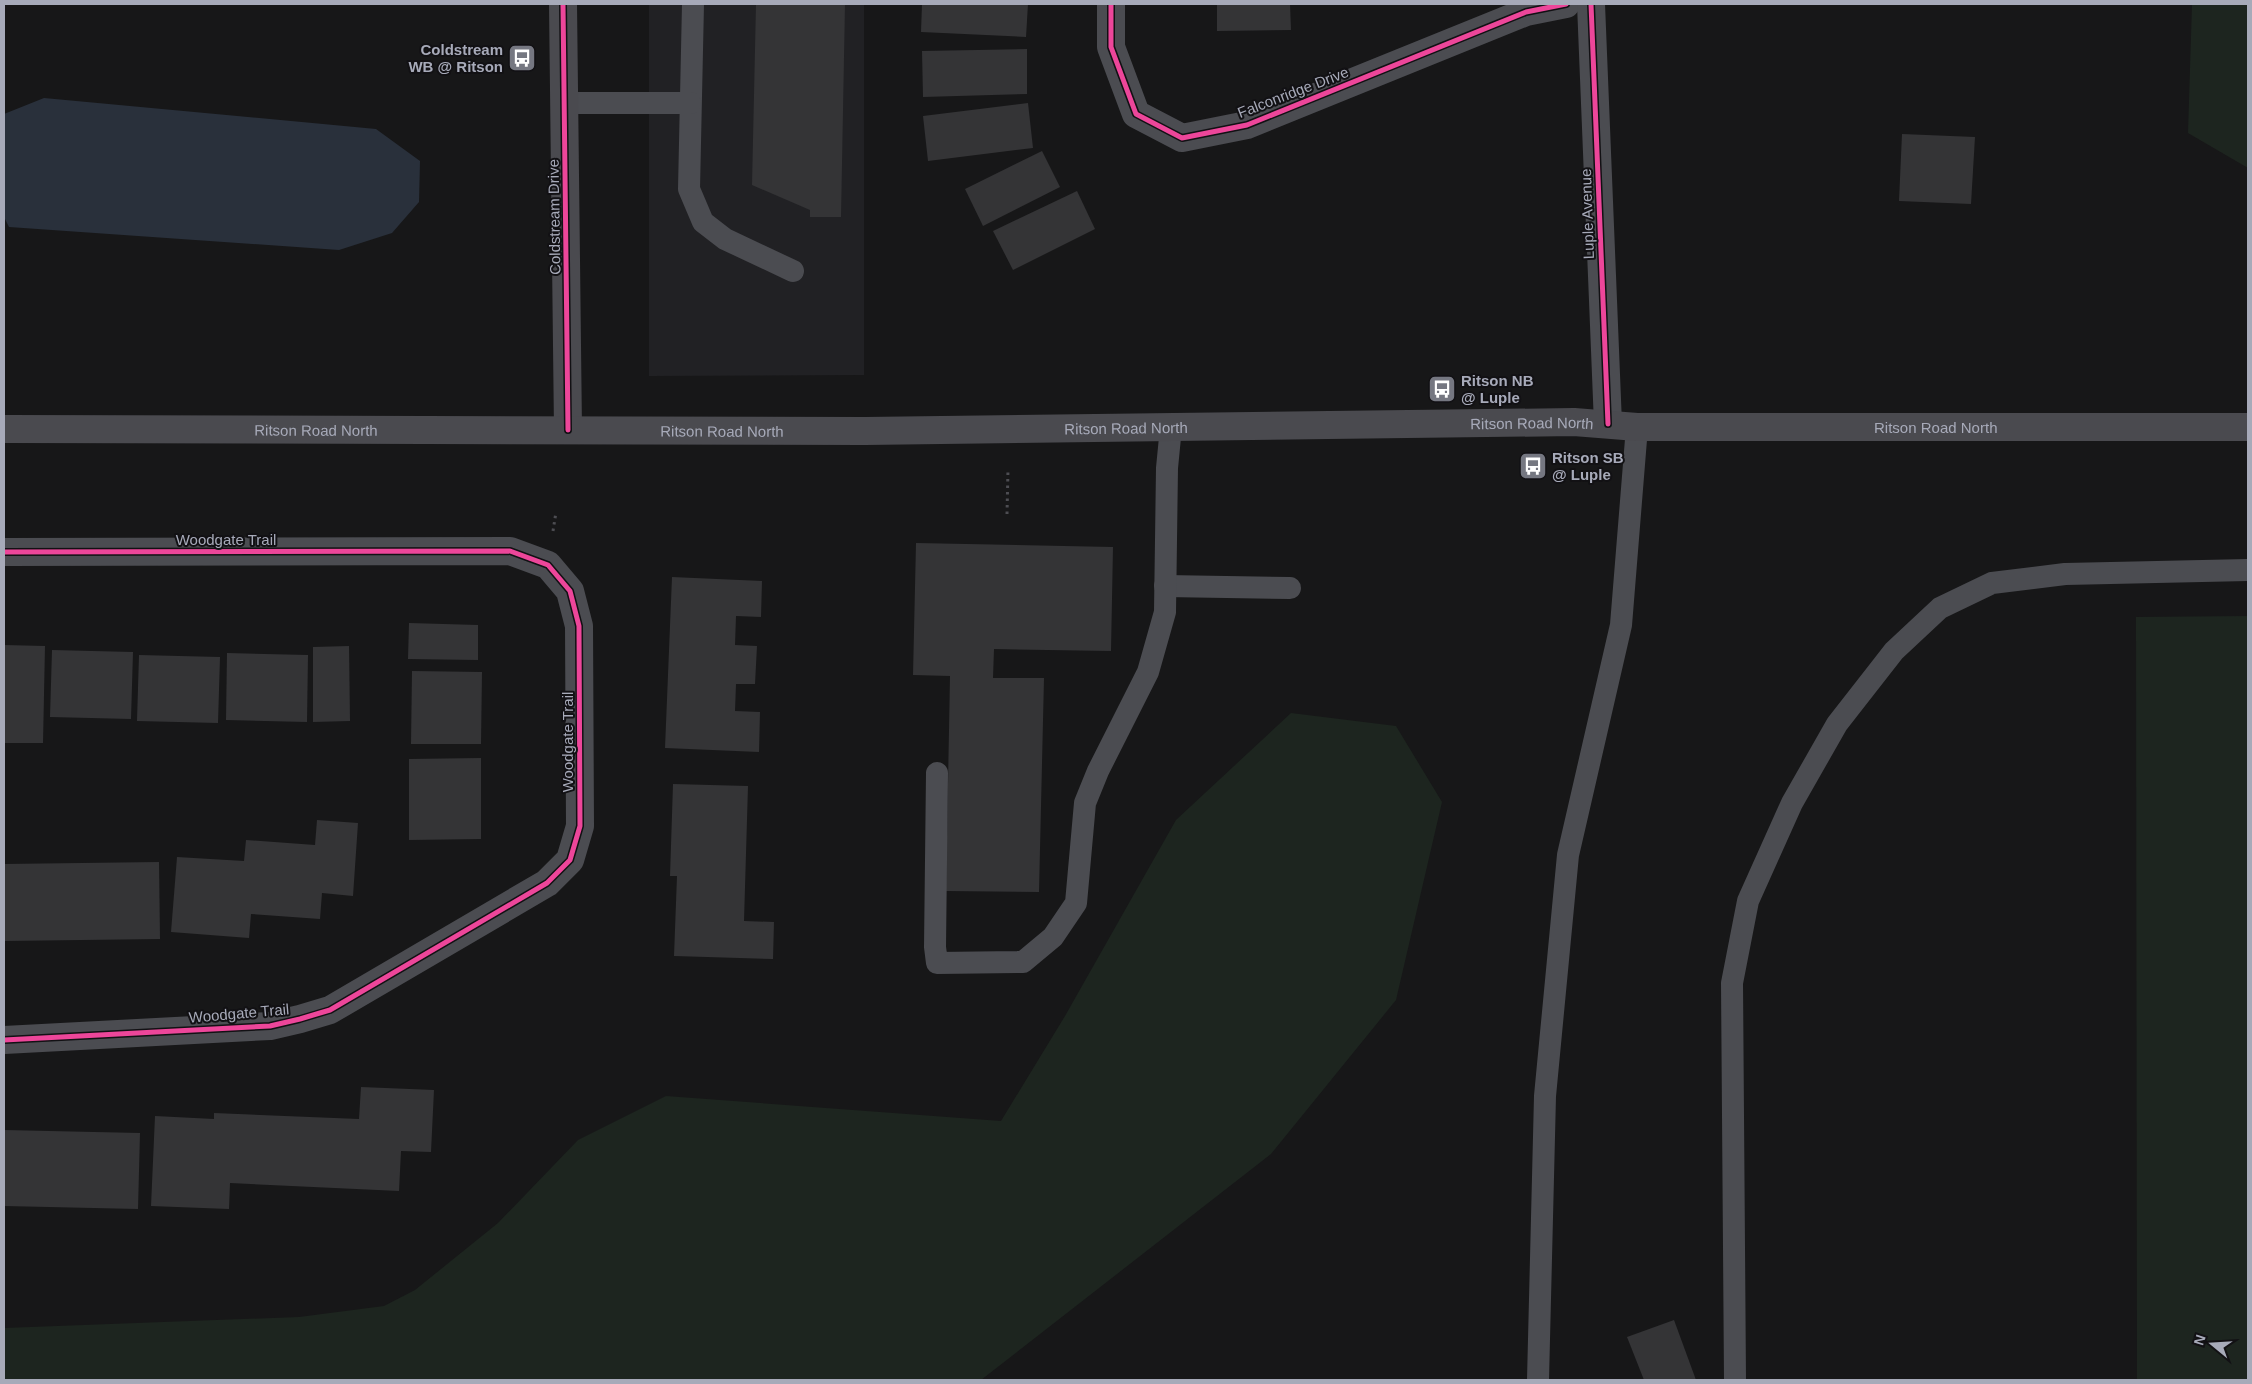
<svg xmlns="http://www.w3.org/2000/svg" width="2252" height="1384" viewBox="0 0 2252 1384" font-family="Helvetica,sans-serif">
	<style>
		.built { fill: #212124 }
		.green { fill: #1d251f }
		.water { fill: #29303b }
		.building { fill: #343436 }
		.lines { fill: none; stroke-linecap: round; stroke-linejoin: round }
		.path { stroke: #4d4d52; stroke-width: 3; stroke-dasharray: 2.5 4; stroke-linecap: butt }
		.lane { stroke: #4b4c51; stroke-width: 22 }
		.street { stroke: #4b4c51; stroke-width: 28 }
		.secondary { stroke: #4a4a4f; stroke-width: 28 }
		.cycleway-casing { stroke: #121114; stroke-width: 8 }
		.cycleway { stroke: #ed469a; stroke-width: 5 }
		.labels { text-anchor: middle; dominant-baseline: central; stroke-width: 4; stroke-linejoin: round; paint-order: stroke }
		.poi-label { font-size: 15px; font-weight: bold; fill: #a7aab9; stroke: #121114; text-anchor: start }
		.street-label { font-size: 15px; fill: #a7aab9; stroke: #121114 }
	</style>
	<rect width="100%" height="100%" fill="#171718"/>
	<path class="built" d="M 649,4 L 864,4 L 864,375 L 649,376 Z"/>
	<g class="green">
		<path d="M 2192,4 L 2248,4 L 2248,168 L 2188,133 Z"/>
		<path d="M 2248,616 L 2248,1380 L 2137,1380 L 2136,617 Z"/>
		<path d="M 1291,713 L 1396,726 L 1442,802 L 1396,1000 L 1271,1154 L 981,1380 L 4,1380 L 4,1328 L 299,1317 L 384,1306 L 415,1290 L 498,1223 L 578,1140 L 666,1096 L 1001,1121 L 1065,1016 L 1176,820 Z"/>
	</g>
	<path class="water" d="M 44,98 L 376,129 L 420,161 L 419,202 L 392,233 L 339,250 L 9,227 L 4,217 L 4,114 Z"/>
	<g class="building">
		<path d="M 756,4 L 845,4 L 841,217 L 810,217 L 810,210 L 752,185 Z"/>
		<path d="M 922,4 L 1028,4 L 1026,37 L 921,32 Z"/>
		<path d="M 1217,4 L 1290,4 L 1291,30 L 1217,31 Z"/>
		<path d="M 1027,49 L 1027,94 L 923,97 L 922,51 Z"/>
		<path d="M 1028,103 L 1033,148 L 928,161 L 923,116 Z"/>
		<path d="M 1902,134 L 1975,137 L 1971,204 L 1899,201 Z"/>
		<path d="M 1042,151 L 1060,187 L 983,226 L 965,189 Z"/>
		<path d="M 1077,191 L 1095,229 L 1013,270 L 993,231 Z"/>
		<path d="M 916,543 L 1113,547 L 1111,651 L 994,649 L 993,678 L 1044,678 L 1039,892 L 946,891 L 950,676 L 913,675 Z"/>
		<path d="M 672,577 L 762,581 L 761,617 L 736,616 L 735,645 L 757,646 L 755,684 L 736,684 L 735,711 L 760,712 L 759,752 L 665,748 Z"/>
		<path d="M 409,623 L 478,625 L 478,660 L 408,659 Z"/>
		<path d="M 4,645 L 45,646 L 43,743 L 4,743 Z"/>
		<path d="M 349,646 L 350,721 L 313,722 L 313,647 Z"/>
		<path d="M 52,650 L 133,652 L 131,719 L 50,717 Z"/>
		<path d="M 227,653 L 308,655 L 307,722 L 226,720 Z"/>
		<path d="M 139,655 L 220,657 L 218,723 L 137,721 Z"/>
		<path d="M 412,671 L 482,672 L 481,744 L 411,744 Z"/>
		<path d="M 481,758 L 481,839 L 409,840 L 409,759 Z"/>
		<path d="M 673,784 L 748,786 L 744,921 L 774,922 L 773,959 L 674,956 L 677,876 L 670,876 Z"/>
		<path d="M 317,820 L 358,823 L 353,896 L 322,893 L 320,919 L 251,914 L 249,938 L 171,932 L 177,857 L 244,861 L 246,840 L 315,845 Z"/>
		<path d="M 159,862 L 160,939 L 4,941 L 4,864 Z"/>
		<path d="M 361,1087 L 434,1090 L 431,1152 L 401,1151 L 399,1191 L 230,1183 L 229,1209 L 151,1206 L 155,1116 L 214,1119 L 214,1113 L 359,1119 Z"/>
		<path d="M 4,1130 L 140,1133 L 138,1209 L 4,1206 Z"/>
		<path d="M 1674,1320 L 1696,1380 L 1644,1380 L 1627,1337 Z"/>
	</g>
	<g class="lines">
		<g class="path">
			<path d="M 1007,514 L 1008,469"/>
			<path d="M 553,531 L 556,512"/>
		</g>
		<g class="lane">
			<path d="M 693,4 L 689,189 L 703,222 L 725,239 L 793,271"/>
			<path d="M 564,103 L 690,103"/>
			<path d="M 1165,586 L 1290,588"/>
			<path d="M 937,773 L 935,947 L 937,963 L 1023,962 L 1053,937 L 1076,903 L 1085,803 L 1098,771 L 1148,672 L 1165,612 L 1167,468 L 1171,427"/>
			<path d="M 1538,1380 L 1545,1096 L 1568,855 L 1621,625 L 1637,427"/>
			<path d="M 1735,1380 L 1732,983 L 1748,901 L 1792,803 L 1837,724 L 1894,651 L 1940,608 L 1992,583 L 2065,574 L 2248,570"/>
		</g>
		<g class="street">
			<path d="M 1111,4 L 1111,47 L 1136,114 L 1182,138 L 1247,125 L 1526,12 L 1566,4"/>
			<path d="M 1591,4 L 1608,424"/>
			<path d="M 4,552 L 510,551 L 548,565 L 570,591 L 579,626 L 580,826 L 570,860 L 547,883 L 330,1010 L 300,1019 L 270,1026 L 4,1040"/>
		</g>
		<g class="secondary">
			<path d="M 563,4 L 568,430"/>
			<path id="s1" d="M 4,429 L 865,431 L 1574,422 L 1637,427 L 2248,427"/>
		</g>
		<g class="cycleway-casing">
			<g id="cycleway">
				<path d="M 563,4 L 568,430"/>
				<path d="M 1111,4 L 1111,47 L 1136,114 L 1182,138 L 1247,125 L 1526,12 L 1566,4"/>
				<path d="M 1591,4 L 1608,424"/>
				<path d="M 4,552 L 510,551 L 548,565 L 570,591 L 579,626 L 580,826 L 570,860 L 547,883 L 330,1010 L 300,1019 L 270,1026 L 4,1040"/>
			</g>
		</g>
		<use href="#cycleway" class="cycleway"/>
	</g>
	<defs>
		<g id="bus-square" transform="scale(1.4375)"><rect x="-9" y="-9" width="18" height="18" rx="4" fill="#757781" stroke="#121114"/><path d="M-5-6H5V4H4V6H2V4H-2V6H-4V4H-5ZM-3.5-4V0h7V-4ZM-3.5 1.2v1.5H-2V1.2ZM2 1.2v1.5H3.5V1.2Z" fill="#fff"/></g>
	</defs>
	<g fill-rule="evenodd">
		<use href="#bus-square" x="522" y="58"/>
		<use href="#bus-square" x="1442" y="389"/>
		<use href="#bus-square" x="1533" y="466"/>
	</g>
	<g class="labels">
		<g class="poi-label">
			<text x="503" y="49" text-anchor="end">Coldstream<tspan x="503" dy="17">WB @ Ritson</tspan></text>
			<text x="1461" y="380">Ritson NB<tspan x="1461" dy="17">@ Luple</tspan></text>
			<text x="1552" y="457">Ritson SB<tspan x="1552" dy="17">@ Luple</tspan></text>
		</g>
		<g class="street-label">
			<text transform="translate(1293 92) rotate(-21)">Falconridge Drive</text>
			<text transform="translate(1587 214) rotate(-92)">Luple Avenue</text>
			<text transform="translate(554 217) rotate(-91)">Coldstream Drive</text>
			<text stroke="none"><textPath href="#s1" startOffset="1528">Ritson Road North</textPath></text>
			<text stroke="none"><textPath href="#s1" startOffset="1122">Ritson Road North</textPath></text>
			<text stroke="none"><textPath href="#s1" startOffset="1932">Ritson Road North</textPath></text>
			<text stroke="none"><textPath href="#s1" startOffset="312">Ritson Road North</textPath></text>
			<text stroke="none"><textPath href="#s1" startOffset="718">Ritson Road North</textPath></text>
			<text x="226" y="539">Woodgate Trail</text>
			<text transform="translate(567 742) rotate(-90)">Woodgate Trail</text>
			<text transform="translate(239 1013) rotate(-5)">Woodgate Trail</text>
		</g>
	</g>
	<rect width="2252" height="1384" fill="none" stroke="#a7aab9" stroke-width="10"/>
	<g transform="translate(2212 1344) rotate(288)" stroke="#121114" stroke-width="4" paint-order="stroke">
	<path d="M0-4L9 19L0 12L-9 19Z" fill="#a7aab9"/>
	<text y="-8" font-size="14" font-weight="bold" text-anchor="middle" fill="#a7aab9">N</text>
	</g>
</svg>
